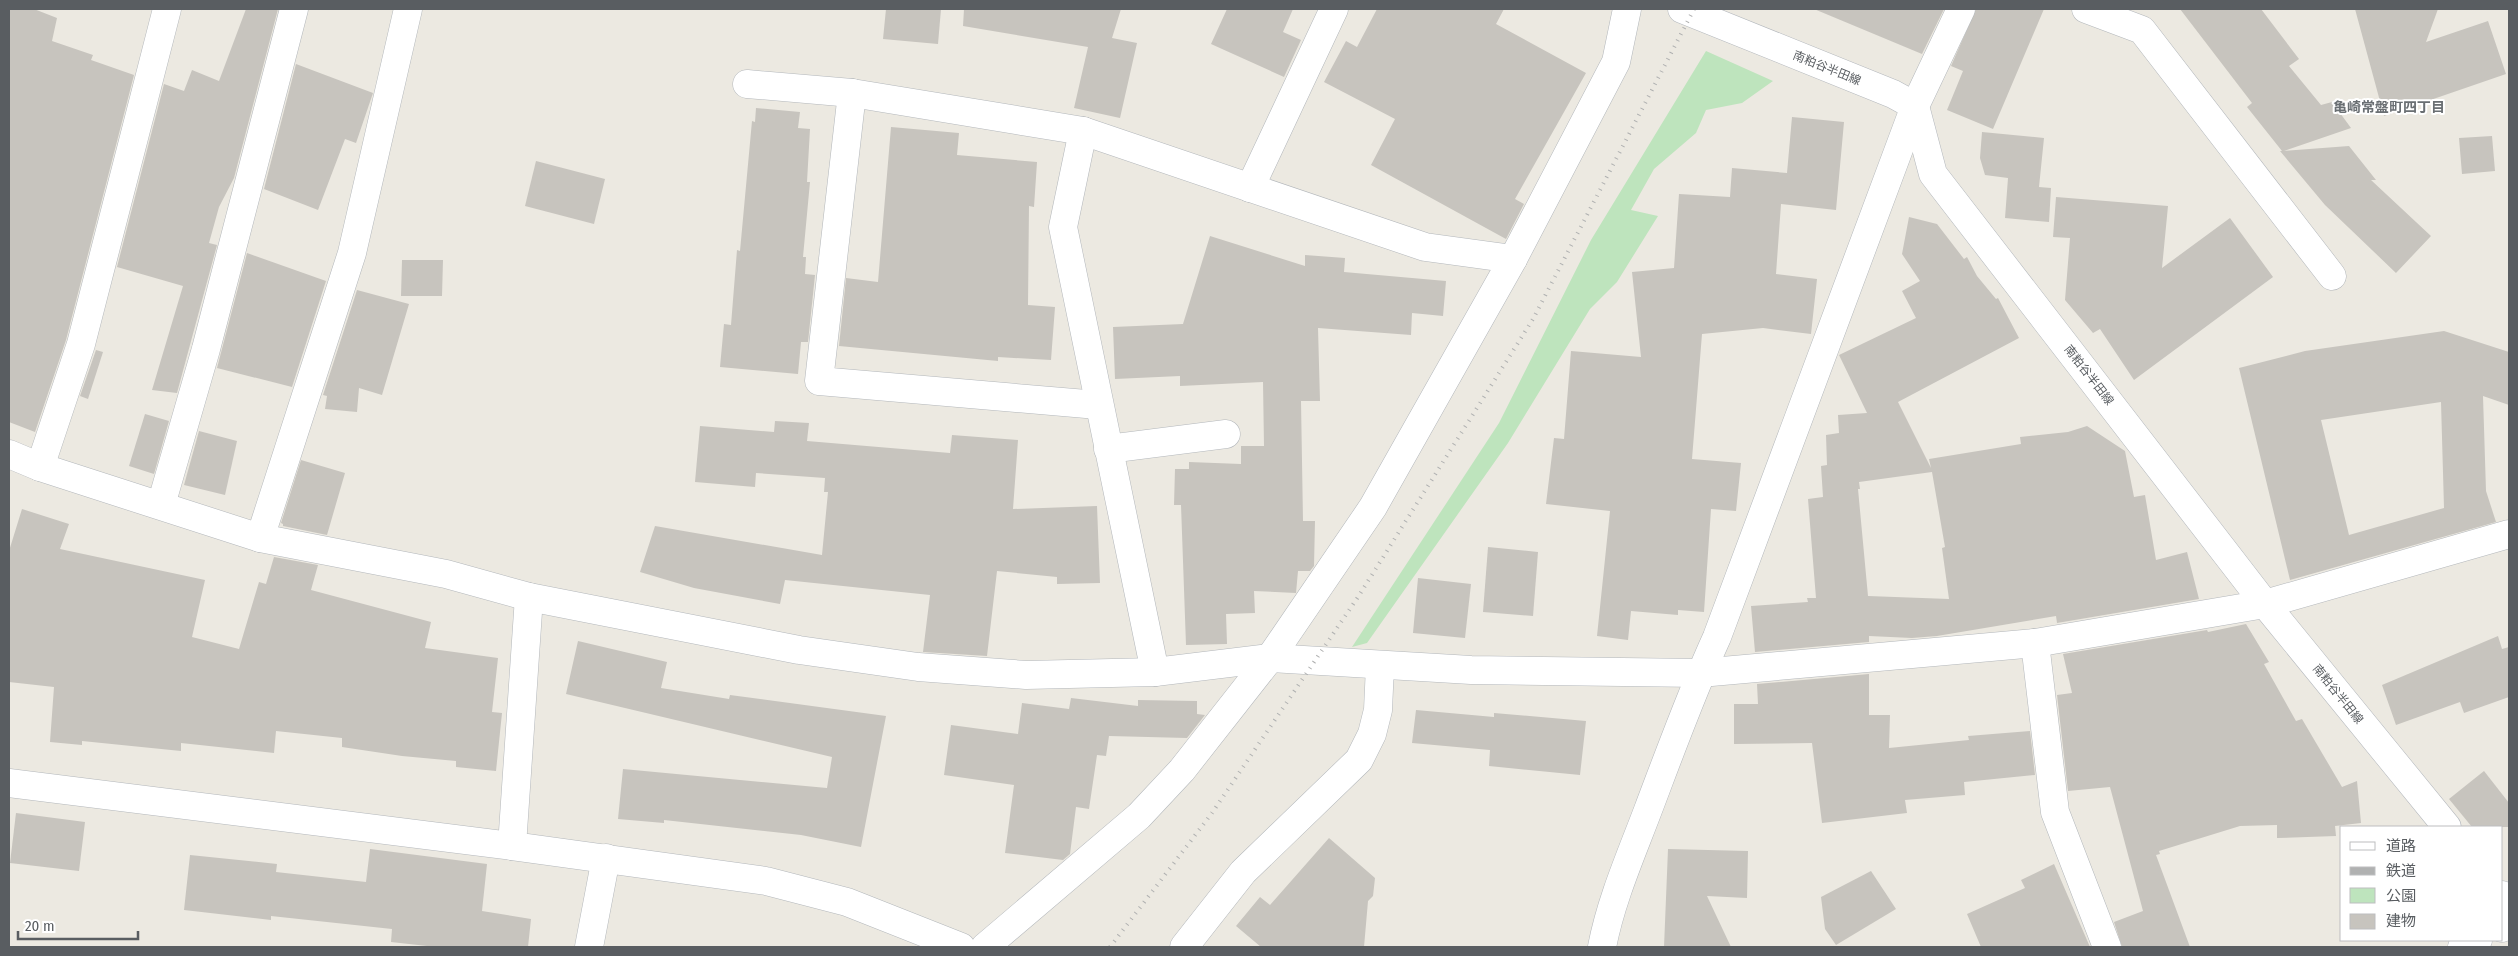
<svg xmlns="http://www.w3.org/2000/svg" width="2518" height="956" viewBox="0 0 2518 956" font-family="'Fira Sans Condensed','Noto Sans JP',sans-serif">
	<style>
		.green { fill: #bee4bd }
		.building { fill: #c7c4be; fill-rule: evenodd }
		.lines { fill: none; stroke-linecap: round; stroke-linejoin: round }
		.minor-casing { stroke: #b3b7bb; stroke-width: 29 }
		.tertiary-casing { stroke: #b3b7bb; stroke-width: 29 }
		.secondary-casing { stroke: #b4b8bd; stroke-width: 29 }
		.minor { stroke: #fff; stroke-width: 28 }
		.tertiary { stroke: #fff; stroke-width: 28 }
		.secondary { stroke: #fff; stroke-width: 28 }
		.rail { stroke: #b0b1b1; stroke-width: 4; stroke-dasharray: 1 6; stroke-linecap: butt }
		.labels { text-anchor: middle; dominant-baseline: central; stroke-width: 4; stroke-linejoin: round; paint-order: stroke }
		.street-label { font-size: 12px; fill: #595d61; stroke: #fff }
		.neighbourhood-label { font-size: 14px; font-weight: bold; fill: #6a6f73; stroke: #fff }
	</style>
	<rect width="100%" height="100%" fill="#ece9e1"/>
	<path class="green" d="M 1706,51 L 1773,81 L 1742,103 L 1706,110 L 1696,133 L 1654,169 L 1631,210 L 1658,216 L 1617,282 L 1590,309 L 1508,443 L 1367,643 L 1352,647 L 1499,423 L 1591,240 Z"/>
	<g class="building">
		<path d="M 9,9 L 34,9 L 57,18 L 52,41 L 93,55 L 91,60 L 134,75 L 66,340 L 35,432 L 9,422 Z"/>
		<path d="M 246,9 L 278,9 L 234,178 L 219,207 L 209,243 L 217,245 L 177,393 L 152,390 L 183,286 L 117,267 L 164,84 L 184,91 L 192,70 L 219,81 Z"/>
		<path d="M 886,9 L 941,9 L 938,44 L 883,39 Z"/>
		<path d="M 964,9 L 1121,9 L 1112,38 L 1137,43 L 1120,118 L 1074,108 L 1088,47 L 963,26 Z"/>
		<path d="M 1227,9 L 1293,9 L 1283,32 L 1301,40 L 1284,77 L 1211,44 Z"/>
		<path d="M 1377,9 L 1504,9 L 1496,24 L 1586,73 L 1515,199 L 1524,204 L 1506,239 L 1371,165 L 1395,119 L 1324,82 L 1346,41 L 1357,47 Z"/>
		<path d="M 1814,9 L 1944,9 L 1922,54 Z"/>
		<path d="M 1976,9 L 2044,9 L 1993,129 L 1947,110 L 1963,71 L 1951,66 Z"/>
		<path d="M 2180,9 L 2261,9 L 2299,59 L 2289,66 L 2321,105 L 2332,102 L 2351,128 L 2284,151 L 2349,146 L 2376,180 L 2371,180 L 2431,236 L 2396,273 L 2325,205 L 2280,151 L 2282,151 L 2247,107 L 2252,103 Z"/>
		<path d="M 2355,9 L 2438,9 L 2426,42 L 2488,21 L 2506,74 L 2384,116 Z"/>
		<path d="M 296,64 L 373,93 L 356,143 L 345,139 L 318,210 L 264,189 Z"/>
		<path d="M 756,108 L 800,112 L 798,128 L 810,129 L 807,182 L 810,182 L 803,257 L 806,257 L 805,274 L 815,275 L 808,342 L 801,342 L 798,374 L 720,367 L 724,324 L 731,325 L 737,250 L 740,251 L 752,121 L 755,122 Z"/>
		<path d="M 1792,117 L 1844,122 L 1836,210 L 1781,204 L 1776,274 L 1817,279 L 1811,334 L 1763,328 L 1702,334 L 1692,459 L 1741,463 L 1736,511 L 1711,509 L 1704,612 L 1678,610 L 1678,615 L 1631,611 L 1628,640 L 1597,636 L 1610,511 L 1546,504 L 1554,438 L 1564,439 L 1571,351 L 1641,357 L 1632,272 L 1674,268 L 1679,194 L 1730,197 L 1732,168 L 1787,173 Z"/>
		<path d="M 891,127 L 959,133 L 957,155 L 1037,162 L 1034,207 L 1029,206 L 1028,305 L 1055,307 L 1051,360 L 998,357 L 998,361 L 839,346 L 846,278 L 878,282 Z"/>
		<path d="M 1982,132 L 2044,138 L 2039,187 L 2051,188 L 2049,222 L 2005,218 L 2008,178 L 1985,175 L 1980,158 Z"/>
		<path d="M 2492,136 L 2495,171 L 2462,174 L 2459,138 Z"/>
		<path d="M 536,161 L 605,179 L 594,224 L 525,206 Z"/>
		<path d="M 2056,197 L 2168,206 L 2162,268 L 2230,218 L 2273,277 L 2134,380 L 2100,329 L 2093,333 L 2065,300 L 2070,238 L 2053,237 Z"/>
		<path d="M 1909,217 L 1937,224 L 1964,259 L 1967,257 L 1977,276 L 1996,299 L 1998,298 L 2019,338 L 1898,402 L 1931,468 L 1929,459 L 2021,444 L 2020,437 L 2068,432 L 2087,426 L 2125,451 L 2134,497 L 2145,495 L 2156,560 L 2187,552 L 2199,599 L 2057,623 L 2056,616 L 1937,636 L 1912,638 L 1869,636 L 1869,642 L 1755,652 L 1751,606 L 1808,602 L 1807,598 L 1816,598 L 1808,499 L 1823,497 L 1821,466 L 1827,465 L 1826,435 L 1839,433 L 1838,415 L 1867,413 L 1839,355 L 1916,318 L 1902,291 L 1920,281 L 1902,254 ZM 1932,472 L 1945,547 L 1942,548 L 1949,599 L 1868,596 L 1858,489 L 1860,489 L 1859,482 Z"/>
		<path d="M 1210,236 L 1305,266 L 1305,255 L 1345,258 L 1344,272 L 1446,281 L 1443,316 L 1412,313 L 1411,335 L 1318,328 L 1320,401 L 1301,401 L 1303,521 L 1315,521 L 1314,566 L 1310,571 L 1298,571 L 1296,593 L 1254,591 L 1255,613 L 1226,614 L 1227,644 L 1186,645 L 1181,505 L 1174,505 L 1175,469 L 1189,469 L 1189,462 L 1241,464 L 1241,446 L 1264,446 L 1263,382 L 1180,386 L 1180,376 L 1115,379 L 1113,327 L 1183,324 Z"/>
		<path d="M 247,253 L 326,281 L 292,387 L 217,368 Z"/>
		<path d="M 402,260 L 443,260 L 442,296 L 401,296 Z"/>
		<path d="M 357,290 L 409,304 L 382,395 L 359,388 L 357,412 L 325,409 L 327,396 L 323,395 Z"/>
		<path d="M 2444,331 L 2509,352 L 2509,405 L 2483,396 L 2486,491 L 2496,522 L 2290,580 L 2239,368 L 2305,351 ZM 2441,402 L 2444,508 L 2349,535 L 2321,420 Z"/>
		<path d="M 96,350 L 103,352 L 88,399 L 80,396 Z"/>
		<path d="M 145,414 L 169,421 L 154,474 L 129,466 Z"/>
		<path d="M 775,421 L 809,423 L 807,441 L 950,453 L 952,435 L 1018,440 L 1013,509 L 1097,506 L 1100,583 L 1057,584 L 1057,577 L 997,571 L 987,656 L 923,652 L 930,595 L 785,580 L 780,604 L 694,588 L 640,572 L 655,526 L 822,555 L 828,492 L 824,492 L 825,478 L 756,473 L 755,487 L 695,482 L 700,426 L 774,432 Z"/>
		<path d="M 199,431 L 237,441 L 225,495 L 184,485 Z"/>
		<path d="M 301,460 L 345,473 L 327,535 L 283,526 L 283,524 L 281,523 Z"/>
		<path d="M 22,509 L 69,524 L 60,549 L 205,580 L 192,637 L 239,649 L 259,582 L 266,584 L 274,557 L 318,565 L 311,590 L 431,622 L 425,648 L 498,658 L 492,712 L 502,713 L 496,771 L 456,767 L 456,761 L 402,756 L 342,747 L 342,738 L 276,731 L 274,753 L 181,743 L 181,751 L 82,741 L 82,745 L 50,742 L 54,687 L 9,682 L 9,551 Z"/>
		<path d="M 1488,547 L 1538,552 L 1533,616 L 1483,612 Z"/>
		<path d="M 1418,578 L 1471,584 L 1465,638 L 1413,633 Z"/>
		<path d="M 2246,624 L 2269,662 L 2264,664 L 2296,721 L 2302,719 L 2342,787 L 2357,781 L 2361,823 L 2335,826 L 2336,836 L 2277,838 L 2277,825 L 2240,826 L 2159,851 L 2160,854 L 2156,855 L 2190,947 L 2122,947 L 2114,922 L 2143,911 L 2110,787 L 2068,791 L 2057,695 L 2072,693 L 2063,654 L 2207,630 L 2208,632 Z"/>
		<path d="M 2498,636 L 2502,649 L 2509,647 L 2509,697 L 2464,713 L 2460,702 L 2396,725 L 2382,685 Z"/>
		<path d="M 578,641 L 667,662 L 661,688 L 729,699 L 730,695 L 886,716 L 861,847 L 801,835 L 664,820 L 664,823 L 618,819 L 623,769 L 827,788 L 832,757 L 566,694 Z"/>
		<path d="M 1869,674 L 1869,715 L 1890,715 L 1889,748 L 1969,740 L 1968,736 L 2030,731 L 2035,775 L 1964,782 L 1965,795 L 1905,800 L 1907,813 L 1822,823 L 1812,743 L 1734,744 L 1734,704 L 1758,704 L 1757,684 Z"/>
		<path d="M 1071,698 L 1138,706 L 1138,700 L 1197,701 L 1197,714 L 1205,715 L 1187,738 L 1109,736 L 1106,756 L 1097,755 L 1089,809 L 1076,807 L 1070,854 L 1063,860 L 1005,853 L 1014,785 L 944,775 L 951,725 L 1018,734 L 1022,703 L 1069,709 Z"/>
		<path d="M 1416,710 L 1494,717 L 1494,713 L 1586,721 L 1580,775 L 1489,766 L 1490,750 L 1412,743 Z"/>
		<path d="M 2484,771 L 2509,803 L 2509,827 L 2472,827 L 2449,799 Z"/>
		<path d="M 16,813 L 85,822 L 79,871 L 10,863 Z"/>
		<path d="M 1329,838 L 1375,878 L 1373,896 L 1368,901 L 1364,947 L 1261,947 L 1236,926 L 1260,897 L 1270,905 Z"/>
		<path d="M 370,849 L 487,864 L 482,911 L 531,919 L 528,947 L 436,947 L 391,942 L 392,929 L 271,916 L 271,920 L 184,910 L 190,855 L 277,864 L 276,872 L 366,882 Z"/>
		<path d="M 1668,849 L 1748,851 L 1747,898 L 1707,896 L 1731,947 L 1664,947 Z"/>
		<path d="M 2054,864 L 2090,947 L 1981,947 L 1967,914 L 2025,888 L 2021,880 Z"/>
		<path d="M 1871,871 L 1896,909 L 1836,945 L 1825,929 L 1821,897 Z"/>
	</g>
	<g class="lines">
		<g class="minor-casing">
			<g id="minor">
				<path d="M 2086,9 L 2142,30 L 2332,276"/>
				<path d="M 747,84 L 852,93 L 1083,131 L 1425,247 L 1513,259"/>
				<path d="M 852,93 L 819,381 L 1098,405"/>
				<path d="M 1083,131 L 1063,227 L 1155,672"/>
				<path d="M 1250,188 L 1334,9"/>
				<path d="M 1108,449 L 1226,434"/>
				<path d="M 9,454 L 40,467 L 260,538 L 446,574 L 529,597 L 799,650 L 918,667 L 1026,675 L 1155,672 L 1270,658 L 1471,670 L 1700,673 L 2035,643 L 2265,604 L 2509,534"/>
				<path d="M 40,467 L 81,344 L 167,9"/>
				<path d="M 161,505 L 206,349 L 294,9"/>
				<path d="M 260,538 L 352,253 L 408,9"/>
				<path d="M 2035,643 L 2055,812 L 2107,947"/>
				<path d="M 9,783 L 512,846 L 766,881 L 847,902 L 961,947"/>
				<path d="M 512,846 L 529,597"/>
				<path d="M 2502,928 L 2509,925"/>
				<path d="M 589,947 L 606,858"/>
				<path d="M 985,947 L 1139,816 L 1182,770 L 1270,658 L 1373,507 L 1513,259 L 1616,62 L 1627,9"/>
				<path d="M 1184,947 L 1243,872 L 1359,760 L 1372,734 L 1378,710 L 1380,666"/>
				<path d="M 2462,947 L 2478,940"/>
			</g>
		</g>
		<g class="tertiary-casing">
			<path id="tertiary" d="M 1602,947 C 1611,900 1631,855 1648,810 C 1670,752 1691,694 1717,637 L 1915,106 L 1961,9"/>
		</g>
		<g class="secondary-casing">
			<g id="secondary">
				<path d="M 1682,9 L 1893,94 L 1915,106 L 1933,174 L 2265,604 L 2447,827"/>
				<path d="M 2502,895 L 2509,905"/>
			</g>
		</g>
		<use href="#minor" class="minor"/>
		<use href="#tertiary" class="tertiary"/>
		<use href="#secondary" class="secondary"/>
		<path class="rail" d="M 1110,947 L 1212,813 L 1358,597 L 1533,319 L 1694,9"/>
	</g>
	<g class="labels">
		<g class="street-label">
			<text transform="translate(1827 68) rotate(22)">南粕谷半田線</text>
			<text transform="translate(2089 375) rotate(52)">南粕谷半田線</text>
			<text transform="translate(2338 694) rotate(51)">南粕谷半田線</text>
		</g>
		<g class="neighbourhood-label">
			<text x="2389" y="107">亀崎常盤町四丁目</text>
		</g>
	</g>
	<rect width="2518" height="956" fill="none" stroke="#595d61" stroke-width="20"/>
	<rect x="2340" y="826" width="162" height="115" fill="#ffffff" stroke="#bdbec0"/>
	<rect x="2350" y="842" width="25" height="8" fill="#ffffff" stroke="#bdbec0"/>
	<text x="2386" y="851" font-size="15" fill="#595d61">道路</text>
	<rect x="2350" y="867" width="25" height="8" fill="#b0b1b1" stroke="#bdbec0"/>
	<text x="2386" y="876" font-size="15" fill="#595d61">鉄道</text>
	<rect x="2350" y="888" width="25" height="15" fill="#bee4bd" stroke="#bdbec0"/>
	<text x="2386" y="901" font-size="15" fill="#595d61">公園</text>
	<rect x="2350" y="914" width="25" height="15" fill="#c7c4be" stroke="#bdbec0"/>
	<text x="2386" y="926" font-size="15" fill="#595d61">建物</text>
	<path d="M18 931v8h120v-8" fill="none" stroke="#595d61" stroke-width="2.5"/>
	<text x="25" y="931" font-size="15" fill="#595d61" stroke="#ffffff" stroke-width="4" paint-order="stroke">20 m</text>
</svg>
